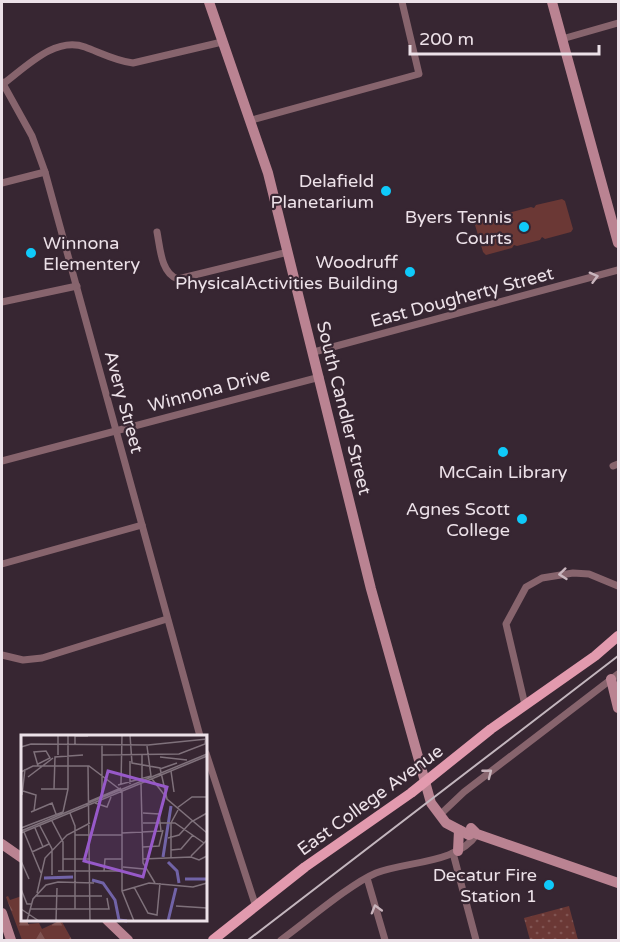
<svg xmlns="http://www.w3.org/2000/svg" width="620" height="942" viewBox="0 0 620 942" font-family="'Varela Round',sans-serif">
	<style>
		.forest { fill: url(#forest-firs) }
		.park { fill: url(#park-dots) }
		.garden { fill: #6b3835 }
		.lines { fill: none; stroke-linecap: round; stroke-linejoin: round }
		.street { stroke: #87646d; stroke-width: 7 }
		.secondary { stroke: #ba8392; stroke-width: 10 }
		.primary { stroke: #e29aae; stroke-width: 10 }
		.rail { stroke: #c3b6be; stroke-width: 2 }
		.oneway { stroke: #c9b5bd }
		.poi-dot { fill: #0fcafa; stroke: #372632; stroke-width: 2 }
		.labels { text-anchor: middle; dominant-baseline: central; stroke-width: 4.5; stroke-linejoin: round; paint-order: stroke }
		.poi-label { font-size: 18px; fill: #ece1e8; stroke: #372632; text-anchor: end }
		.street-label { font-size: 18px; fill: #ece1e8; stroke: #372632 }
		.inset-river { fill: none; stroke: #7163a7; stroke-width: 3 }
		.inset-road { fill: none; stroke: #7f717b; stroke-width: 1.5 }
		.view { fill: #9759c9; fill-opacity: 0.15; stroke: #9759c9; stroke-width: 3 }
		.inset-edge { fill: none; stroke: #ece1e8; stroke-width: 3 }
	</style>
	<defs>
		<pattern id="forest-firs" width="22" height="20" patternUnits="userSpaceOnUse" patternTransform="scale(1.5)"><rect width="22" height="20" fill="#6b3835"/><path d="M5 1l3.5 6h-7zM16 11l3.5 6h-7z" fill="#805452"/></pattern>
		<pattern id="park-dots" width="8" height="8" patternUnits="userSpaceOnUse" patternTransform="scale(1.5)"><rect width="8" height="8" fill="#6b3835"/><path d="M2 2h.1M6 6h.1" fill="none" stroke="#805452" stroke-width="1.8" stroke-linecap="round"/></pattern>
	</defs>
	<rect width="100%" height="100%" fill="#372632"/>
	<path class="forest" d="M 8,896 L 10,900 L 22,896 L 22,920 L 28,920 L 28,924 L 39,923 L 42,929 L 61,920 L 72,940 L 22,940 L 6,897 Z"/>
	<path class="park" d="M 569,906 L 578,940 L 530,940 L 524,918 Z"/>
	<path class="garden" d="M 562,199 L 565,201 L 573,229 L 571,232 L 545,239 L 542,237 L 540,240 L 517,246 L 514,245 L 512,248 L 486,255 L 483,252 L 475,225 L 477,221 L 503,214 L 506,216 L 508,213 L 531,207 L 534,208 L 536,205 Z"/>
	<g class="lines">
		<g class="street">
			<path d="M 562,39 L 618,23"/>
			<path d="M 2,82 L 32,136 L 45,172 L 200,736"/>
			<path d="M 3,84 C 26,67 55,36 85,47 C 101,53 116,61 133,63 L 222,42"/>
			<path d="M 252,120 L 419,74 L 402,2"/>
			<path d="M 2,183 L 45,172"/>
			<path d="M 157,232 C 160,247 161,274 178,279 L 288,252"/>
			<path d="M 2,302 L 77,286"/>
			<path d="M 314,352 L 618,270"/>
			<path d="M 2,461 L 320,377"/>
			<path d="M 613,466 L 618,464"/>
			<path d="M 2,564 L 142,525"/>
			<path d="M 2,655 L 23,660 L 42,658 L 167,619"/>
			<path d="M 525,705 L 506,624 L 526,587 L 542,578 L 573,573 L 589,574 L 618,586"/>
			<path d="M 206,753 L 256,907"/>
			<path d="M 444,811 L 464,792 L 618,674"/>
			<path d="M 453,853 L 476,940"/>
			<path d="M 367,878 L 385,940"/>
			<path d="M 281,940 C 306,922 350,884 376,873 C 407,861 457,864 477,834"/>
		</g>
		<g class="secondary">
			<path d="M 209,2 L 268,173 L 371,589 L 431,803 L 446,823 L 469,835 L 474,832"/>
			<path d="M 552,2 L 618,243"/>
			<path d="M 611,679 L 618,708"/>
			<path d="M 471,828 L 477,834 L 618,883"/>
			<path d="M 2,844 L 22,858"/>
			<path d="M 458,851 L 459,830"/>
			<path d="M 2,913 L 11,940"/>
			<path d="M 107,920 L 128,940"/>
		</g>
		<path class="primary" d="M 213,940 L 305,867 L 411,793 L 491,729 L 595,656 L 618,636"/>
		<path class="rail" d="M 248,940 L 618,656"/>
	</g>
	<defs><path id="oneway-chevron" d="M-2-3.5L2.5 0L-2 3.5" fill="none" stroke-width="1.6" stroke-linecap="round" stroke-linejoin="round" transform="scale(1.5)"/></defs>
	<g class="oneway">
		<use href="#oneway-chevron" transform="translate(594 277) rotate(-15)"/>
		<use href="#oneway-chevron" transform="translate(563 574) rotate(174)"/>
		<use href="#oneway-chevron" transform="translate(488 773) rotate(-38)"/>
		<use href="#oneway-chevron" transform="translate(376 909) rotate(-106)"/>
	</g>
	<g class="poi-dot">
		<circle cx="386" cy="191" r="6"/>
		<circle cx="524" cy="227" r="6"/>
		<circle cx="31" cy="253" r="6"/>
		<circle cx="410" cy="272" r="6"/>
		<circle cx="503" cy="452" r="6"/>
		<circle cx="522" cy="519" r="6"/>
		<circle cx="549" cy="885" r="6"/>
	</g>
	<g class="labels">
		<g class="poi-label">
			<text x="374" y="181">Delafield<tspan x="374" dy="21">Planetarium</tspan></text>
			<text x="512" y="217">Byers Tennis<tspan x="512" dy="21">Courts</tspan></text>
			<text x="43" y="243" text-anchor="start">Winnona<tspan x="43" dy="21">Elementery</tspan></text>
			<text x="398" y="262">Woodruff<tspan x="398" dy="21">PhysicalActivities Building</tspan></text>
			<text x="503" y="472" text-anchor="middle">McCain Library</text>
			<text x="510" y="509">Agnes Scott<tspan x="510" dy="21">College</tspan></text>
			<text x="537" y="875">Decatur Fire<tspan x="537" dy="21">Station 1</tspan></text>
		</g>
		<g class="street-label">
			<text transform="translate(462 297) rotate(-15)">East Dougherty Street</text>
			<text transform="translate(209 390) rotate(-15)">Winnona Drive</text>
			<text transform="translate(124 402) rotate(75)">Avery Street</text>
			<text transform="translate(344 408) rotate(76)">South Candler Street</text>
			<text transform="translate(370 800) rotate(-36)">East College Avenue</text>
		</g>
	</g>
	<g transform="translate(21 735)">
		<rect width="186" height="186" fill="#372632"/>
		<path class="inset-river" d="M 142,122 L 150,71M 147,127 L 156,136 L 158,148M 23,143 L 52,142M 164,144 L 185,144M 71,145 L 82,148 L 94,165 L 98,185 L 106,186M 147,186 L 155,153"/>
		<path class="inset-road" d="M 37,0 L 37,20M 109,0 L 111,28 L 139,33 L 146,64 L 186,98M 54,9 L 54,1 L 67,1M 0,12 L 10,9 L 127,10 L 186,4M 81,20 L 158,19 L 184,9 L 185,0M 139,22 L 166,25M 109,26 L 109,49M 17,29 L 29,23 L 25,16 L 13,17 L 17,31M 67,31 L 69,186M 139,34 L 156,28M 150,36 L 153,57M 0,37 L 12,31 L 68,31 L 101,56M 7,42 L 32,23M 121,44 L 121,20M 131,44 L 145,62M 100,49 L 101,0M 120,49 L 122,128 L 134,148M 97,50 L 130,41 L 126,11M 20,54 L 47,54M 33,54 L 34,22 L 62,20M 2,56 L 15,60 L 13,76M 101,56 L 101,156 L 113,186M 1,60 L 4,34M 81,61 L 81,10M 67,67 L 100,53M 74,68 L 86,72 L 90,62M 156,73 L 171,62 L 186,62M 10,77 L 31,68 L 35,79M 42,77 L 47,54 L 47,0M 49,78 L 54,91 L 54,174M 31,86 L 42,107 L 42,136M 122,88 L 154,88 L 183,108M 19,91 L 31,114 L 31,140M 0,93 L 42,77M 14,93 L 22,112M 0,96 L 186,19M 3,97 L 20,138M 0,98 L 186,21M 101,98 L 140,96 L 138,79 L 122,78M 54,100 L 101,100M 147,103 L 158,100 L 170,87 L 186,78M 122,112 L 138,111 L 142,95M 150,115 L 160,114 L 172,100M 11,117 L 28,109M 170,121 L 186,105M 42,124 L 69,124M 122,124 L 170,122 L 178,125 L 186,121M 150,124 L 150,88 L 157,75M 0,126 L 8,144M 102,132 L 123,134M 37,136 L 101,136M 83,136 L 84,124 L 101,124M 113,152 L 127,178 L 136,180 L 139,148M 0,154 L 6,169 L 10,169M 101,156 L 128,148 L 172,152 L 186,148M 16,158 L 24,123 L 46,100 L 69,88M 14,161 L 81,161M 155,171 L 186,173M 0,174 L 18,186M 9,174 L 88,174 L 86,163M 6,186 L 12,164 L 25,150 L 37,147 L 73,148M 35,186 L 36,153"/>
		<path class="view" d="M 87,36 L 146,52 L 122,142 L 63,126 Z"/>
		<rect width="186" height="186" class="inset-edge"/>
	</g>
	<rect width="620" height="942" fill="none" stroke="#ece1e8" stroke-width="6"/>
	<path d="M410 45v9h189v-9" fill="none" stroke="#ece1e8" stroke-width="3"/>
	<text x="419" y="45" font-size="18" fill="#ece1e8" stroke="#372632" stroke-width="4.5" paint-order="stroke">200 m</text>
</svg>
